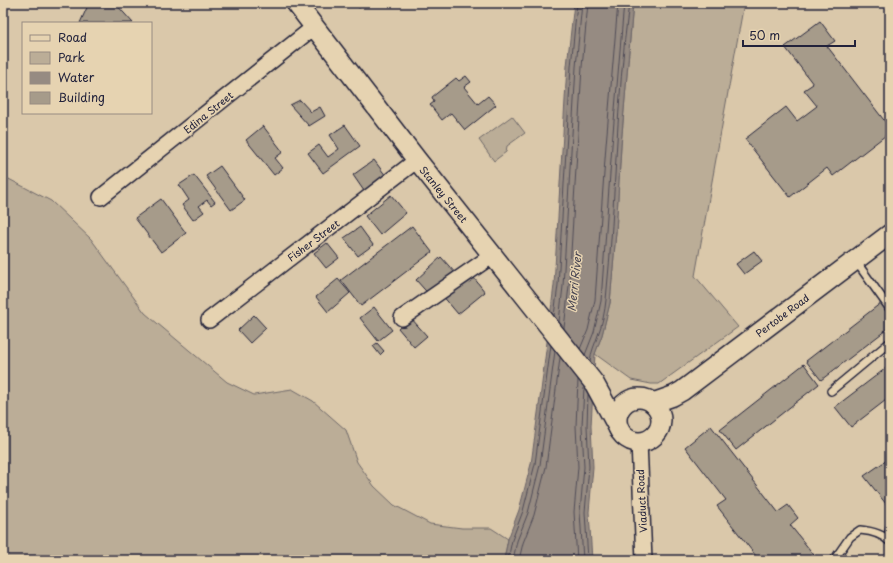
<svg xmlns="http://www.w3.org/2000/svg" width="893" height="563" viewBox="0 0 893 563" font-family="'Playpen Sans',sans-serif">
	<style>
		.green { fill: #bbad97; stroke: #6e6869 }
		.water { fill: #968b82; stroke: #686166 }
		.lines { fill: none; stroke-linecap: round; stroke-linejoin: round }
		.shore { stroke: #504c57; stroke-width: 1 }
		.building { fill: #a69b8a; stroke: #22223b }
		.service-casing { stroke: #22223b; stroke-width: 10 }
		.minor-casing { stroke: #22223b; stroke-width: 18 }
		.tertiary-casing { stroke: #22223b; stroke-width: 22 }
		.service { stroke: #e6d3b1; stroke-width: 7 }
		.minor { stroke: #e6d3b1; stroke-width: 15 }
		.tertiary { stroke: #e6d3b1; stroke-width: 19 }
		.labels { text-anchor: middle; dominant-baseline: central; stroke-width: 3; stroke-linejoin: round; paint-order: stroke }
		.street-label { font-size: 10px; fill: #22223b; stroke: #e6d3b1 }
		.water-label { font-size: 11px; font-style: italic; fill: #454250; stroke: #e6d3b1 }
	</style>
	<rect width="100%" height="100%" fill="#dac8aa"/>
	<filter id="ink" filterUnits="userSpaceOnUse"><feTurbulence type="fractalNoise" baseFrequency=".025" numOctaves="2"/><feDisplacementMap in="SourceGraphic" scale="8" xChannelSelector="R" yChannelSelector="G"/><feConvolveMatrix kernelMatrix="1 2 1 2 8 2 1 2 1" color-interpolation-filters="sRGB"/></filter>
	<g filter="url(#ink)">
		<g class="green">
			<path d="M 633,3 L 744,3 L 695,276 L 738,327 L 659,384 L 651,384 L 631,380 L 595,354 L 602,335 L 610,303 L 616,232 L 621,146 Z"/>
			<path d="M 512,116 L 525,133 L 507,146 L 506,152 L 494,161 L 479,140 Z"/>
			<path d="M 3,176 L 51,201 L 91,239 L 145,313 L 227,382 L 254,395 L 292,389 L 313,401 L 346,430 L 357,462 L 374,486 L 394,505 L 430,524 L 462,528 L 491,528 L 508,539 L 504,560 L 3,560 Z"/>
		</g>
		<path class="water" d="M 574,3 L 633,3 L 621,146 L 616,232 L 610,303 L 602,335 L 595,354 L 591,426 L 593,467 L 589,512 L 592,560 L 504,560 L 508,539 L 519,510 L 531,464 L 541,391 L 554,285 L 567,66 Z"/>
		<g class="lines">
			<g class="shore">
				<path d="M 554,316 L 558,285 L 571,67 L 577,3"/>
				<path d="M 559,322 L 563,286 L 576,67 L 582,3"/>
				<path d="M 564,328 L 569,286 L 582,67 L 588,3"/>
				<path d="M 580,349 L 588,330 L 595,300 L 606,145 L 618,3"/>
				<path d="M 585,355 L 594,332 L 601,301 L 612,145 L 624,3"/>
				<path d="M 590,361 C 591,352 595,344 598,335 C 602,325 605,311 606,300 C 616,201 616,101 629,3"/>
				<path d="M 508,560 L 512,540 L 523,511 L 535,464 L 551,345"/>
				<path d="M 513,560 L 517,541 L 528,513 L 540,465 L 555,351"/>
				<path d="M 519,560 L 523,543 L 534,515 L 546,467 L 560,358"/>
				<path d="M 577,560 L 574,512 L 578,467 L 576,426 L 578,380"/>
				<path d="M 583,560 L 580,512 L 584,467 L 582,426 L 584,387"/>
				<path d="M 588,560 L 585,512 L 589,467 L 587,426 L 588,395"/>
			</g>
		</g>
		<g class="building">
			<path d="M 89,3 L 115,3 L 133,23 L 80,23 Z"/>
			<path d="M 354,3 L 365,3 L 359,8 Z"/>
			<path d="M 820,21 L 835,41 L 827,46 L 890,128 L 890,132 L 833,176 L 827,168 L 790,197 L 745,139 L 786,107 L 797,121 L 817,106 L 804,90 L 813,84 L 785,47 Z"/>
			<path d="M 466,76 L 471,82 L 464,87 L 478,104 L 488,96 L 496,105 L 465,130 L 451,113 L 442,120 L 430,105 L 434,102 L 432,97 L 456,78 L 459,81 Z"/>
			<path d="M 300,100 L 311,112 L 320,107 L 325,116 L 309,126 L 290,105 Z"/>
			<path d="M 345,125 L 360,146 L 323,173 L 308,153 L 319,145 L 328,157 L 339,149 L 330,135 Z"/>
			<path d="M 263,126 L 283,152 L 275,158 L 283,168 L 274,175 L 246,140 Z"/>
			<path d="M 374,160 L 386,176 L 364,191 L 353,175 Z"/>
			<path d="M 220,166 L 245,200 L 231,210 L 206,176 Z"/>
			<path d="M 194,175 L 215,202 L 211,205 L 207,200 L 199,206 L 204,212 L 193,220 L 182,205 L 189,200 L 179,185 Z"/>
			<path d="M 391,195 L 406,213 L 380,235 L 365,216 Z"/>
			<path d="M 161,199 L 186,233 L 161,252 L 135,218 Z"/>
			<path d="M 412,226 L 432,252 L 361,306 L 341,280 Z"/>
			<path d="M 360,227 L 373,245 L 358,256 L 344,238 Z"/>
			<path d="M 327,243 L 339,258 L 326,268 L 314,253 Z"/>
			<path d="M 754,251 L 762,261 L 744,274 L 736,264 Z"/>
			<path d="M 441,257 L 457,275 L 432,298 L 416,280 Z"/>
			<path d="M 470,273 L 485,292 L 458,314 L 442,295 Z"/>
			<path d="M 338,279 L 350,293 L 328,312 L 316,297 Z"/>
			<path d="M 890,296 L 890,327 L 821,380 L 806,361 Z"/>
			<path d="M 374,307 L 392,330 L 378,341 L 360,318 Z"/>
			<path d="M 254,315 L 266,328 L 250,343 L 238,330 Z"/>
			<path d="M 410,317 L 427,336 L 414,347 L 398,328 Z"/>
			<path d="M 377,343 L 384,351 L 380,355 L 373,346 Z"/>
			<path d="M 804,364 L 819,384 L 736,450 L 720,430 Z"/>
			<path d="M 890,365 L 890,397 L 851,427 L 835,407 Z"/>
			<path d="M 711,426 L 778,512 L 788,505 L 798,518 L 790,525 L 818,560 L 759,560 L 717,506 L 726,500 L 685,447 Z"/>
			<path d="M 890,458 L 890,509 L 864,476 Z"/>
		</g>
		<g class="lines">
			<g class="service-casing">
				<g id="service">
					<path d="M 855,260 L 890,309"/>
					<path d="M 831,391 L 890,342"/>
					<path d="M 888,540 L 890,527"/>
					<path d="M 834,560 L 850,537 L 860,530 C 871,531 883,534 890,542"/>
				</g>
			</g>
			<g class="minor-casing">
				<g id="minor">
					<path d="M 101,197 L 314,27"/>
					<path d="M 402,318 L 493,255"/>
					<path d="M 209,320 L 417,160"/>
					<path d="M 639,442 L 644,560"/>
				</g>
			</g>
			<g class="tertiary-casing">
				<g id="tertiary">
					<path d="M 296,3 L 417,160 L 594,383 L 620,431"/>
					<circle cx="639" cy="420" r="22"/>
					<path d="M 653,403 L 673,396 L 682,391 L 890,234"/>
				</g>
			</g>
			<use href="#service" class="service"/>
			<use href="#minor" class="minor"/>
			<use href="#tertiary" class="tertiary"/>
		</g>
	</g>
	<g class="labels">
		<g class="street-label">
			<text transform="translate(208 112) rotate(-39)">Edina Street</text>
			<text transform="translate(444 194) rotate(51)">Stanley Street</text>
			<text transform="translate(313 240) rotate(-37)">Fisher Street</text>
			<text transform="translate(782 315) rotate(-37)">Pertobe Road</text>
			<text transform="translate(641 501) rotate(-93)">Viaduct Road</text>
		</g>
		<g class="water-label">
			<text transform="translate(574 282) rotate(-84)">Merri River</text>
		</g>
	</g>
	<rect width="893" height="563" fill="none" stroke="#e6d3b1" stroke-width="16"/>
	<rect x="8" y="8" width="877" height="547" fill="none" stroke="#22223b" stroke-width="1.5" filter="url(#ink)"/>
	<rect x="22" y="22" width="130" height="92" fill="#e6d3b1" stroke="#988c82"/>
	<rect x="30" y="35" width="20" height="6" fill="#e6d3b1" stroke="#988c82"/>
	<text x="58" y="42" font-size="12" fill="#22223b">Road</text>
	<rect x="30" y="52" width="20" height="12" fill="#bbad97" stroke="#988c82"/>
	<text x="58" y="62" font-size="12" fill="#22223b">Park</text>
	<rect x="30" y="72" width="20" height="12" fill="#968b82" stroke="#988c82"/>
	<text x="58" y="82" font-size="12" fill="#22223b">Water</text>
	<rect x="30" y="92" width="20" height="12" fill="#a69b8a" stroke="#988c82"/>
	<text x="58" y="102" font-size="12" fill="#22223b">Building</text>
	<path d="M743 40v6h112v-6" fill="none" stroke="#22223b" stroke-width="2"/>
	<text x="749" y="40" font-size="12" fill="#22223b" stroke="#e6d3b1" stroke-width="3" paint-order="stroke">50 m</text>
</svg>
